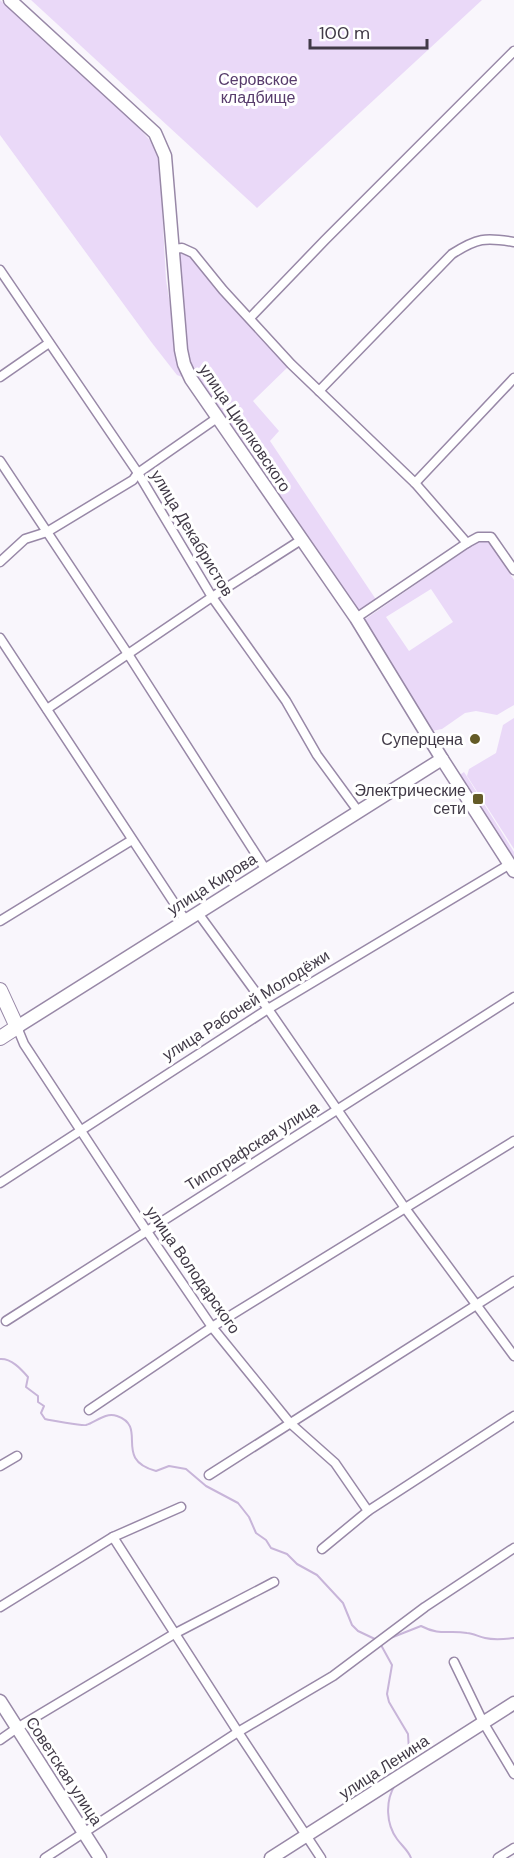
<svg xmlns="http://www.w3.org/2000/svg" width="514" height="1858" viewBox="0 0 514 1858" font-family="'DM Sans',sans-serif">
	<style>
		.green { fill: #ead9f8; fill-rule: evenodd }
		.lines { fill: none; stroke-linecap: round; stroke-linejoin: round }
		.stream { stroke: #c8b5d9; stroke-width: 2 }
		.street-casing { stroke: #9888a7; stroke-width: 11 }
		.secondary-casing { stroke: #9888a7; stroke-width: 15 }
		.primary-casing { stroke: #9888a7; stroke-width: 16 }
		.street { stroke: #fff; stroke-width: 8 }
		.secondary { stroke: #fff; stroke-width: 12 }
		.primary { stroke: #fff; stroke-width: 14 }
		.poi-dot { fill: #645b27; stroke: #fff; stroke-width: 2 }
		.labels { text-anchor: middle; dominant-baseline: central; stroke-width: 6; stroke-linejoin: round; paint-order: stroke }
		.park-label { font-size: 16px; fill: #573c6c; stroke: #fff }
		.street-label { font-size: 16px; fill: #413a47; stroke: #fff }
		.poi-label { font-size: 16px; fill: #413a47; stroke: #fff; text-anchor: end }
	</style>
	<rect width="100%" height="100%" fill="#f9f6fc"/>
	<g class="green">
		<path d="M 0,0 L 134,122 L 159,151 L 166,280 L 182,377 L 177,375 L 152,343 L 0,135 Z"/>
		<path d="M 31,0 L 482,0 L 257,208 Z"/>
		<path d="M 173,249 L 193,253 L 291,364 L 253,401 L 279,431 L 270,441 L 379,604 L 356,618 L 191,379 Z"/>
		<path d="M 480,540 L 488,542 L 492,546 L 514,580 L 514,705 L 497,715 L 476,711 L 465,713 L 442,729 L 432,731 L 364,620 ZM 431,589 L 453,622 L 409,651 L 386,617 Z"/>
		<path d="M 514,718 L 514,849 L 467,776 L 469,769 L 496,753 L 503,725 Z"/>
		<path d="M 464,772 L 514,852 L 514,861 L 455,778 Z"/>
	</g>
	<g class="lines">
		<g class="stream">
			<path d="M 0,1359 C 11,1358 21,1369 28,1377 L 26,1387 L 38,1396 L 38,1402 L 44,1406 L 41,1413 L 45,1419 C 49,1420 82,1426 86,1425 C 96,1422 105,1412 117,1416 C 149,1427 112,1459 156,1471 L 169,1466 L 186,1469 L 206,1486 L 238,1503 L 249,1517 L 256,1533 L 266,1540 L 271,1548 L 287,1554 L 297,1564 L 317,1575 L 343,1603 L 352,1625 L 358,1631 L 377,1640"/>
			<path d="M 388,1639 L 421,1626 C 440,1636 448,1630 467,1633 C 473,1633 479,1637 485,1638 C 494,1640 506,1639 514,1638"/>
			<path d="M 381,1645 L 392,1665 L 387,1694 L 389,1702 L 408,1734 L 409,1751 L 407,1765"/>
			<path d="M 395,1785 C 385,1801 386,1824 397,1839 C 402,1846 408,1850 411,1858"/>
		</g>
		<g class="street-casing">
			<g id="street">
				<path d="M 173,249 L 182,248 L 193,253 L 223,290 L 291,364 L 415,483 L 467,543"/>
				<path d="M 0,270 L 138,473 L 212,597 L 286,701 L 317,755 L 358,811"/>
				<path d="M 250,318 L 325,240 L 514,51"/>
				<path d="M 0,377 L 49,343"/>
				<path d="M 319,391 L 452,254 C 477,238 485,237 514,242"/>
				<path d="M 0,461 L 128,654 L 266,870"/>
				<path d="M 415,483 L 514,378"/>
				<path d="M 0,562 L 25,539 L 47,532 L 133,480 L 138,473 L 217,418"/>
				<path d="M 356,618 L 467,543 L 478,537 L 491,537 L 514,570"/>
				<path d="M 0,638 L 186,921"/>
				<path d="M 47,709 L 212,597 L 301,540"/>
				<path d="M 198,913 L 268,1009 L 405,1208 L 514,1356"/>
				<path d="M 0,921 L 132,840"/>
				<path d="M 17,1027 L 24,1044 L 146,1230 L 212,1327 L 290,1423 L 335,1463 L 368,1511"/>
				<path d="M 0,1183 L 268,1009 L 510,864"/>
				<path d="M 6,1321 L 514,997"/>
				<path d="M 89,1410 L 212,1327 L 514,1141"/>
				<path d="M 0,1466 L 17,1456"/>
				<path d="M 209,1475 L 514,1281"/>
				<path d="M 113,1537 L 238,1732 L 321,1858"/>
				<path d="M 322,1549 L 368,1511 L 514,1416"/>
				<path d="M 0,1607 L 113,1537 L 181,1507"/>
				<path d="M 454,1662 L 483,1722 L 514,1774"/>
				<path d="M 0,1740 L 17,1728 L 174,1634 L 274,1582"/>
				<path d="M 45,1858 L 238,1732 L 333,1676 L 425,1607 L 514,1548"/>
				<path d="M 498,1858 L 514,1848"/>
			</g>
		</g>
		<g class="secondary-casing">
			<g id="secondary">
				<path d="M 10,0 L 155,133 L 165,156 L 181,350 L 184,364 L 191,379 L 356,618 L 442,759 L 514,871"/>
				<path d="M 17,1027 L 442,759"/>
				<path d="M 0,1701 L 100,1858"/>
				<path d="M 271,1858 L 514,1703"/>
			</g>
		</g>
		<g class="primary-casing">
			<path id="primary" d="M 0,990 L 17,1027 L 0,1038"/>
		</g>
		<use href="#street" class="street"/>
		<use href="#secondary" class="secondary"/>
		<use href="#primary" class="primary"/>
	</g>
	<g class="poi-dot">
		<circle cx="475" cy="739" r="6"/>
		<rect x="472" y="793" width="12" height="12" rx="3"/>
	</g>
	<g class="labels">
		<g class="park-label">
			<text x="258" y="79">Серовское<tspan x="258" dy="18">кладбище</tspan></text>
		</g>
		<g class="street-label">
			<text transform="translate(245 428) rotate(56)">улица Циолковского</text>
			<text transform="translate(192 533) rotate(59)">улица Декабристов</text>
			<text transform="translate(212 884) rotate(-32)">улица Кирова</text>
			<text transform="translate(246 1005) rotate(-32)">улица Рабочей Молодёжи</text>
			<text transform="translate(252 1146) rotate(-32)">Типографская улица</text>
			<text transform="translate(193 1270) rotate(55)">улица Володарского</text>
			<text transform="translate(384 1767) rotate(-33)">улица Ленина</text>
			<text transform="translate(64 1771) rotate(57)">Советская улица</text>
		</g>
		<g class="poi-label">
			<text x="463" y="739">Суперцена</text>
			<text x="466" y="790">Электрические<tspan x="466" dy="18">сети</tspan></text>
		</g>
	</g>
	<path d="M310 39v9h117v-9" fill="none" stroke="#413a47" stroke-width="3"/>
	<text x="319" y="39" font-size="18" fill="#413a47" stroke="#ffffff" stroke-width="4.5" paint-order="stroke">100 m</text>
</svg>
